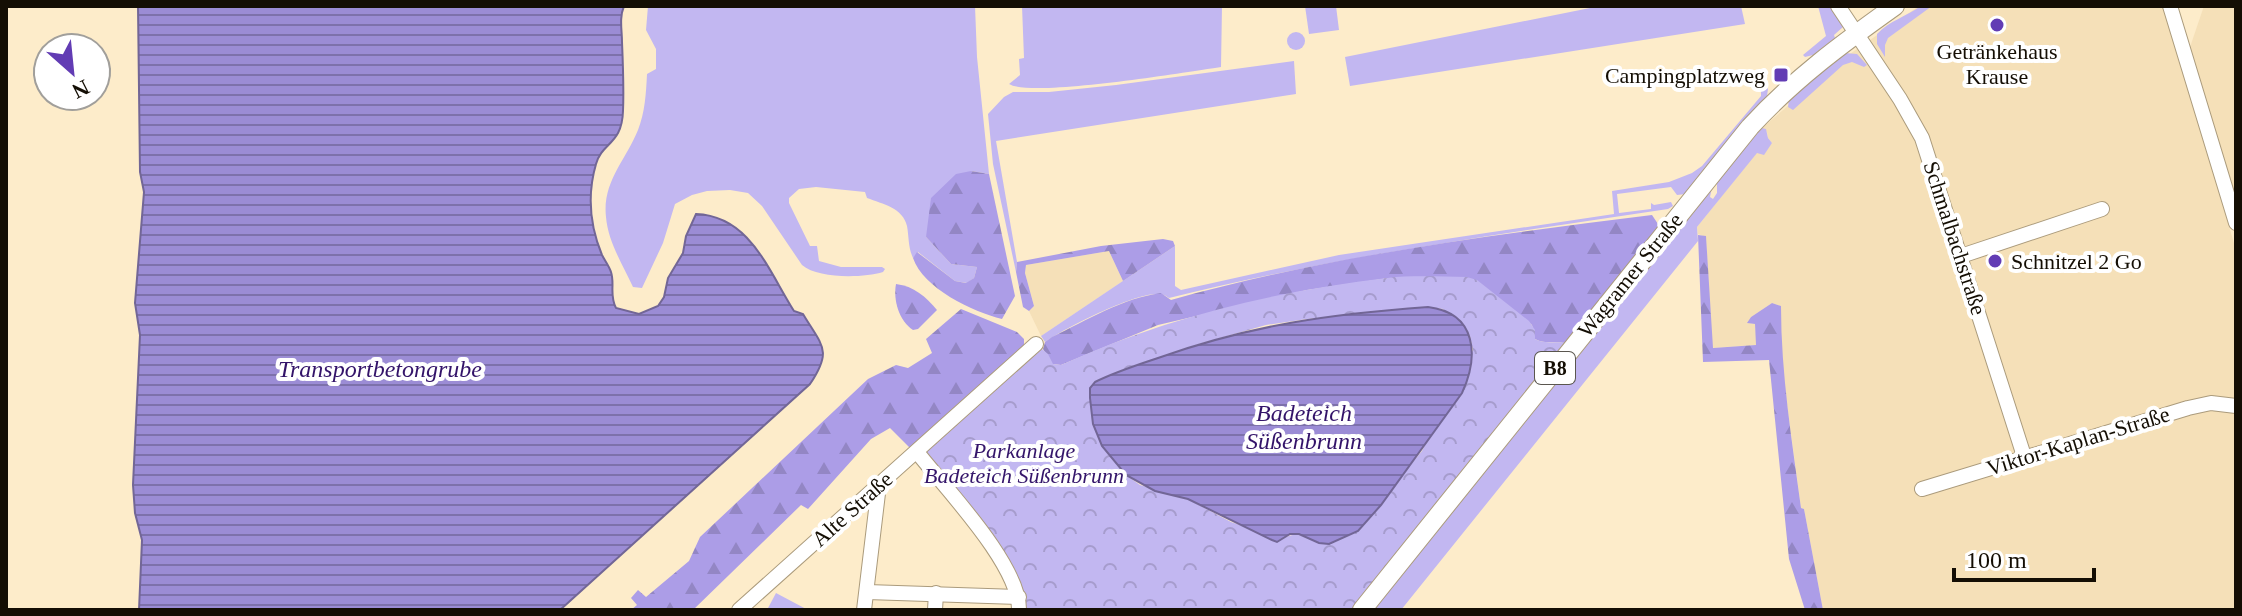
<svg xmlns="http://www.w3.org/2000/svg" width="2242" height="616" viewBox="0 0 2242 616" font-family="Georgia,serif">
	<style>
		.built { fill: #f5e0b8 }
		.green { fill: #c2b7f1 }
		.forest { fill: url(#forest-firs) }
		.park { fill: url(#park-crowns); fill-rule: evenodd }
		.water { fill: url(#water-rules); stroke: #726696; stroke-width: 2 }
		.lines { fill: none; stroke-linecap: round; stroke-linejoin: round }
		.minor-casing { stroke: #ab9b7c; stroke-width: 16 }
		.major-casing { stroke: #ab9b7c; stroke-width: 20 }
		.minor { stroke: #fff; stroke-width: 14 }
		.major { stroke: #fff; stroke-width: 18 }
		.poi-dot { fill: #623cb4; stroke: #fff; stroke-width: 3 }
		.labels { text-anchor: middle; dominant-baseline: central; stroke-width: 8; stroke-linejoin: round; paint-order: stroke }
		.shield { fill: #fff; stroke: #5a564f; stroke-width: 2 }
		.shield-label { font-size: 20px; font-weight: bold; fill: #140e04 }
		.poi-label { font-size: 22px; fill: #140e04; stroke: #fff }
		.street-label { font-size: 22px; fill: #140e04; stroke: #fff }
		.park-label { font-size: 22px; font-style: italic; fill: #34156a; stroke: #fff }
		.water-label { font-size: 24px; font-style: italic; fill: #331369; stroke: #fff }
	</style>
	<defs>
		<pattern id="forest-firs" width="22" height="20" patternUnits="userSpaceOnUse" patternTransform="scale(2)"><rect width="22" height="20" fill="#ac9de7"/><path d="M5 1l3.5 6h-7zM16 11l3.5 6h-7z" fill="#9386c4"/></pattern>
		<pattern id="park-crowns" width="20" height="18" patternUnits="userSpaceOnUse" patternTransform="scale(2)"><rect width="20" height="18" fill="#c2b7f1"/><path d="M2 6a3 3 0 1 1 6 0M12 15a3 3 0 1 1 6 0" fill="none" stroke="#a69ccd"/></pattern>
		<pattern id="water-rules" width="6" height="5" patternUnits="userSpaceOnUse" patternTransform="scale(2)"><rect width="6" height="5" fill="#9b8cd5"/><path d="M0 2.5h6" fill="none" stroke="#7d71ab"/></pattern>
	</defs>
	<rect width="100%" height="100%" fill="#fdecca"/>
	<g class="built">
		<path d="M 1919,6 L 2164,6 L 2236,250 L 2236,610 L 1823,610 L 1804,509 L 1801,508 L 1789,419 L 1781,361 L 1781,306 L 1772,303 L 1751,317 L 1748,323 L 1755,324 L 1757,345 L 1712,348 L 1706,237 L 1698,234 L 1697,227 L 1757,152 L 1772,143 L 1768,138 L 1767,132 L 1762,128 L 1844,58 Z"/>
		<path d="M 2204,6 L 2236,6 L 2236,201 L 2189,50 Z"/>
		<path d="M 1109,251 L 1123,281 L 1041,336 L 1029,311 L 1034,306 L 1025,273 L 1026,265 Z"/>
	</g>
	<g class="green">
		<path d="M 648,6 L 975,6 L 977,57 L 989,174 L 971,171 L 926,237 L 951,264 L 977,267 L 974,278 L 967,283 L 955,281 L 918,252 L 913,258 C 908,247 909,237 907,226 C 903,208 883,204 867,198 L 865,192 L 816,187 L 799,189 L 789,198 L 789,203 L 810,246 L 817,246 L 819,261 L 841,267 L 882,267 L 885,269 L 883,272 C 863,278 818,279 802,265 L 762,206 L 748,193 L 730,190 L 707,191 L 692,195 L 675,204 L 663,243 L 642,288 L 633,287 C 623,265 608,242 606,217 C 602,182 626,160 638,130 C 645,112 646,94 647,74 L 656,69 L 656,49 L 646,30 Z"/>
		<path d="M 1022,6 L 1222,6 L 1221,67 C 1186,72 1032,98 1009,84 L 1020,75 L 1019,59 L 1024,58 Z"/>
		<path d="M 1305,6 L 1336,6 L 1339,30 L 1309,34 Z"/>
		<path d="M 1600,6 L 1741,6 L 1745,24 L 1350,86 L 1345,57 Z"/>
		<path d="M 1818,6 L 1831,6 L 1841,18 L 1843,27 L 1834,35 L 1835,38 L 1813,55 L 1805,57 L 1803,55 L 1826,36 Z"/>
		<path d="M 1921,6 L 1932,6 L 1888,38 L 1885,45 L 1885,57 L 1877,44 L 1877,34 C 1889,21 1907,16 1921,6 Z"/>
		<circle cx="1296" cy="41" r="9"/>
		<path d="M 1845,53 L 1857,54 L 1867,65 L 1864,67 L 1852,62 L 1843,65 L 1793,110 L 1788,107 L 1789,99 Z"/>
		<path d="M 1294,61 L 1296,94 L 996,141 L 1017,262 L 1016,272 L 993,164 L 988,114 L 1004,97 L 1013,92 L 1049,92 L 1116,85 Z"/>
		<path d="M 1761,78 L 1768,89 L 1767,96 L 1686,194 L 1677,195 L 1671,187 L 1617,194 L 1619,213 L 1651,209 L 1651,203 L 1654,205 L 1671,202 L 1673,206 L 1668,209 C 1500,234 1334,257 1169,298 C 1164,295 1164,294 1158,294 C 1134,293 1065,328 1045,342 L 1041,336 L 1175,246 L 1175,286 L 1181,290 L 1339,255 L 1614,214 L 1612,191 L 1669,182 L 1692,173 L 1702,166 L 1761,96 Z"/>
		<path d="M 1762,128 L 1766,129 L 1768,138 L 1772,143 L 1764,155 L 1757,153 L 1697,227 L 1698,241 L 1401,610 L 1369,610 L 1712,187 L 1710,197 L 1713,199 L 1717,193 L 1717,180 Z"/>
		<path d="M 776,593 L 808,610 L 767,610 Z"/>
	</g>
	<g class="forest">
		<path d="M 971,171 L 989,174 L 1015,296 L 1002,319 C 973,312 923,288 913,258 L 917,252 L 955,281 L 966,283 L 974,278 L 977,267 L 951,264 L 926,237 L 931,198 L 956,174 Z"/>
		<path d="M 1652,215 L 1658,224 L 1658,229 L 1565,343 C 1554,341 1543,344 1535,339 L 1532,325 L 1514,310 L 1389,278 L 1307,290 L 1158,325 L 1061,365 L 1052,364 L 1043,349 L 1045,342 L 1052,337 C 1087,320 1123,298 1161,293 L 1171,300 C 1328,256 1491,235 1652,215 Z"/>
		<path d="M 1698,235 L 1706,236 L 1713,348 L 1756,345 L 1755,324 L 1747,323 L 1751,317 L 1772,303 L 1781,306 C 1781,375 1792,440 1801,508 L 1804,509 L 1823,610 L 1805,610 L 1789,559 L 1769,360 L 1703,362 Z"/>
		<path d="M 1163,239 L 1173,241 L 1175,246 L 1123,281 L 1109,251 L 1026,265 L 1025,273 L 1034,306 L 1029,311 L 1023,307 L 1016,272 L 1017,262 L 1101,246 Z"/>
		<path d="M 896,284 C 914,286 926,297 937,310 L 918,329 L 913,330 C 899,321 893,300 896,284 Z"/>
		<path d="M 961,309 L 1017,332 L 1024,339 L 1024,345 L 911,449 L 890,428 L 871,439 L 808,509 L 801,505 L 693,610 L 631,610 L 637,605 L 631,598 L 638,590 L 646,597 L 689,561 L 700,537 L 868,379 L 896,365 L 908,368 L 932,353 L 926,339 Z"/>
	</g>
	<path class="park" d="M 1467,277 L 1477,280 L 1529,321 L 1535,330 L 1535,339 C 1543,344 1555,341 1565,343 L 1353,610 L 1019,610 L 1002,559 L 917,452 L 1036,344 L 1048,354 L 1053,364 L 1061,365 C 1164,318 1275,291 1387,278 C 1414,275 1441,277 1467,277 ZM 1427,307 L 1443,309 L 1470,336 L 1473,350 L 1422,451 L 1402,475 L 1319,543 C 1306,535 1295,531 1282,539 L 1231,522 L 1188,499 L 1140,485 L 1126,475 L 1102,446 L 1093,425 L 1090,398 L 1090,388 L 1095,382 L 1199,344 L 1266,325 L 1307,319 Z"/>
	<g class="water">
		<path d="M 138,6 L 624,6 C 619,18 622,30 622,42 C 623,65 624,88 623,111 C 622,145 602,142 596,164 C 587,195 590,226 602,255 C 605,261 609,266 611,272 C 615,284 609,295 616,308 L 639,314 L 658,306 L 664,297 L 668,278 L 683,253 L 686,236 L 696,214 C 750,216 768,270 794,311 L 803,314 C 822,346 833,350 810,384 L 560,610 L 139,610 L 142,540 L 135,513 L 133,485 L 140,335 L 135,303 L 144,192 L 140,172 Z"/>
		<path d="M 1428,307 C 1477,313 1479,356 1462,393 L 1381,505 L 1358,531 L 1329,544 L 1319,543 L 1299,534 L 1290,534 L 1277,542 L 1272,540 L 1188,499 L 1155,491 L 1126,475 L 1102,446 L 1093,424 L 1090,398 L 1090,388 L 1095,382 C 1115,372 1137,365 1158,358 C 1251,325 1330,314 1428,307 Z"/>
	</g>
	<g class="lines">
		<g class="minor-casing">
			<g id="minor">
				<path d="M 1838,6 L 1900,99 L 1922,138 L 2024,456"/>
				<path d="M 2170,6 L 2236,223"/>
				<path d="M 1961,256 L 2102,209"/>
				<path d="M 917,452 C 945,488 1020,565 1019,610"/>
				<path d="M 1922,489 L 2188,408 L 2211,403 L 2236,406"/>
				<path d="M 867,592 L 1019,597"/>
				<path d="M 739,610 L 1036,344"/>
				<path d="M 864,610 L 879,485"/>
				<path d="M 935,610 L 936,593"/>
			</g>
		</g>
		<g class="major-casing">
			<path id="major" d="M 1362,610 L 1750,127 C 1794,79 1843,43 1895,6"/>
		</g>
		<use href="#minor" class="minor"/>
		<use href="#major" class="major"/>
	</g>
	<g class="poi-dot">
		<circle cx="1997" cy="25" r="8"/>
		<rect x="1773" y="67" width="16" height="16" rx="4"/>
		<circle cx="1995" cy="261" r="8"/>
	</g>
	<g class="labels">
		<rect class="shield" x="1535" y="352" width="40" height="32" rx="6"/>
		<g class="shield-label">
			<text x="1555" y="368">B8</text>
		</g>
		<g class="poi-label">
			<text x="1997" y="51">Getränkehaus<tspan x="1997" dy="25">Krause</tspan></text>
			<text x="1765" y="75" text-anchor="end">Campingplatzweg</text>
			<text x="2011" y="261" text-anchor="start">Schnitzel 2 Go</text>
		</g>
		<g class="street-label">
			<text transform="translate(1955 238) rotate(72)">Schmalbachstraße</text>
			<text transform="translate(1630 275) rotate(-51)">Wagramer Straße</text>
			<text transform="translate(2078 441) rotate(-17)">Viktor-Kaplan-Straße</text>
			<text transform="translate(852 509) rotate(-42)">Alte Straße</text>
		</g>
		<g class="park-label">
			<text x="1024" y="450">Parkanlage<tspan x="1024" dy="25">Badeteich Süßenbrunn</tspan></text>
		</g>
		<g class="water-label">
			<text x="380" y="369">Transportbetongrube</text>
			<text x="1304" y="413">Badeteich<tspan x="1304" dy="28">Süßenbrunn</tspan></text>
		</g>
	</g>
	<rect width="2242" height="616" fill="none" stroke="#140e04" stroke-width="16"/>
	<g transform="translate(72 72) rotate(153)"><circle r="38" fill="#ffffff" stroke="#a19f9b" stroke-width="2"/>
	<path d="M0-6L14 30L0 20L-14 30Z" fill="#623cb4"/>
	<text y="-12" font-size="22" font-weight="bold" text-anchor="middle" fill="#140e04">N</text>
	</g>
	<path d="M1954 568v12h140v-12" fill="none" stroke="#140e04" stroke-width="4"/>
	<text x="1966" y="568" font-size="24" fill="#140e04" stroke="#ffffff" stroke-width="6" paint-order="stroke">100 m</text>
</svg>
